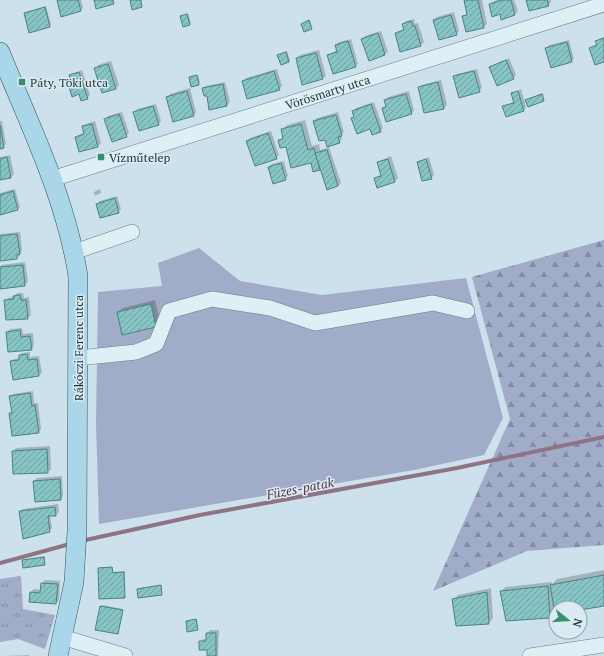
<svg xmlns="http://www.w3.org/2000/svg" width="604" height="656" viewBox="0 0 604 656" font-family="'PT Serif',serif">
	<style>
		.grass { fill: url(#grass-tufts) }
		.forest { fill: url(#forest-firs) }
		.garden { fill: #a0acc8 }
		.shadow { fill: #0003 }
		.lines { fill: none; stroke-linecap: round; stroke-linejoin: round }
		.stream { stroke: #8e7384; stroke-width: 4 }
		.building { fill: url(#building-hatch); stroke: #4a8383 }
		.minor-casing { stroke: #618186; stroke-width: 16 }
		.major-casing { stroke: #355355; stroke-width: 20 }
		.minor { stroke: #dfeff6; stroke-width: 15 }
		.major { stroke: #a9d6e9; stroke-width: 19 }
		.poi-dot { fill: #388f6b; stroke: #dbebf3; stroke-width: 1.5 }
		.labels { text-anchor: middle; dominant-baseline: central; stroke-width: 3; stroke-linejoin: round; paint-order: stroke }
		.poi-label { font-size: 12px; fill: #233739; stroke: #dbebf3; text-anchor: start }
		.street-label { font-size: 12px; fill: #233739; stroke: #dbebf3 }
		.water-label { font-size: 13px; font-style: italic; fill: #573444; stroke: #dbebf3 }
	</style>
	<defs>
		<pattern id="grass-tufts" width="24" height="20" patternUnits="userSpaceOnUse"><rect width="24" height="20" fill="#a0acc8"/><path d="M3 7l-1-3M5 7V3M7 7l1-3M15 17l-1-3M17 17v-4M19 17l1-3" fill="none" stroke="#828da3"/></pattern>
		<pattern id="forest-firs" width="22" height="20" patternUnits="userSpaceOnUse"><rect width="22" height="20" fill="#a0acc8"/><path d="M5 1l3.5 6h-7zM16 11l3.5 6h-7z" fill="#828da3"/></pattern>
		<pattern id="building-hatch" width="6" height="6" patternUnits="userSpaceOnUse"><rect width="6" height="6" fill="#86c4c5"/><path d="M-1 1l2-2M0 6l6-6M5 7l2-2" fill="none" stroke="#6da0a1"/></pattern>
	</defs>
	<rect width="100%" height="100%" fill="#cce1eb"/>
	<path class="grass" d="M 21,576 L 23,609 L 55,615 L 45,649 L 18,639 L 0,642 L 0,579 Z"/>
	<path class="forest" d="M 604,240 L 604,545 L 527,551 L 433,591 L 510,419 L 472,277 Z"/>
	<path class="garden" d="M 199,248 L 240,281 L 322,295 L 466,278 L 503,418 L 484,455 L 414,470 L 99,524 L 96,423 L 98,292 L 162,286 L 158,263 Z"/>
	<g class="shadow">
		<path d="M 58,0 L 81,0 L 83,8 L 80,11 Z"/>
		<path d="M 465,0 L 482,0 L 487,24 L 484,27 L 463,16 L 468,13 Z"/>
		<path d="M 497,0 L 514,0 L 518,11 L 515,14 L 502,18 L 500,13 L 490,4 Z"/>
		<path d="M 527,0 L 551,0 L 551,2 L 548,5 Z"/>
		<path d="M 46,6 L 51,25 L 30,32 L 25,13 Z"/>
		<path d="M 454,12 L 459,31 L 456,34 L 434,20 L 437,17 Z"/>
		<path d="M 188,13 L 191,23 L 190,24 L 181,16 Z"/>
		<path d="M 414,19 L 415,24 L 418,23 L 424,42 L 421,45 L 396,33 L 404,29 L 403,24 L 406,21 Z"/>
		<path d="M 310,20 L 312,28 L 302,24 L 303,23 Z"/>
		<path d="M 381,31 L 388,52 L 385,54 L 362,39 L 365,36 Z"/>
		<path d="M 604,37 L 604,61 L 590,48 L 597,44 L 597,42 L 599,39 Z"/>
		<path d="M 351,39 L 358,64 L 355,66 L 328,55 L 337,50 L 336,45 L 339,42 Z"/>
		<path d="M 569,40 L 574,59 L 571,61 L 547,48 L 549,45 Z"/>
		<path d="M 319,50 L 326,76 L 323,78 L 297,58 L 300,55 Z"/>
		<path d="M 287,51 L 290,60 L 289,62 L 278,55 Z"/>
		<path d="M 509,58 L 516,75 L 513,78 L 490,67 Z"/>
		<path d="M 111,61 L 119,85 L 116,88 L 103,92 L 96,68 L 98,65 Z"/>
		<path d="M 277,69 L 282,86 L 279,89 L 243,81 L 246,78 Z"/>
		<path d="M 477,69 L 482,88 L 479,91 L 454,77 L 457,74 Z"/>
		<path d="M 82,70 L 90,95 L 87,98 L 70,87 L 73,84 L 71,75 Z"/>
		<path d="M 198,75 L 200,83 L 192,86 L 190,78 Z"/>
		<path d="M 441,80 L 447,105 L 444,108 L 425,112 L 419,88 L 422,85 Z"/>
		<path d="M 225,82 L 230,102 L 227,105 L 207,94 L 203,88 L 206,86 Z"/>
		<path d="M 190,88 L 196,112 L 194,115 L 167,97 L 170,94 Z"/>
		<path d="M 521,89 L 526,107 L 524,110 L 506,115 L 504,107 L 514,101 L 512,94 Z"/>
		<path d="M 409,91 L 414,111 L 411,113 L 383,109 L 387,106 L 385,100 L 388,97 Z"/>
		<path d="M 543,93 L 544,100 L 528,105 L 527,99 Z"/>
		<path d="M 374,102 L 383,128 L 380,131 L 370,128 L 353,118 L 355,116 L 353,111 L 356,108 Z"/>
		<path d="M 156,104 L 161,121 L 158,124 L 135,112 L 137,109 Z"/>
		<path d="M 122,112 L 129,133 L 126,136 L 105,119 L 108,116 Z"/>
		<path d="M 338,112 L 344,132 L 341,135 L 342,139 L 339,142 L 325,138 L 314,121 L 317,118 Z"/>
		<path d="M 305,120 L 312,146 L 319,144 L 320,150 L 329,147 L 341,183 L 338,186 L 321,168 L 279,141 L 284,136 L 282,130 L 287,125 Z"/>
		<path d="M 0,121 L 2,121 L 6,144 L 0,148 Z"/>
		<path d="M 95,121 L 101,143 L 98,146 L 80,151 L 76,137 L 85,132 L 83,127 L 86,124 Z"/>
		<path d="M 271,131 L 279,155 L 276,158 L 247,141 L 250,138 Z"/>
		<path d="M 10,155 L 14,174 L 11,177 L 0,179 L 0,157 Z"/>
		<path d="M 391,156 L 398,178 L 395,181 L 378,186 L 375,178 L 382,174 L 378,162 Z"/>
		<path d="M 429,157 L 434,175 L 431,178 L 418,162 Z"/>
		<path d="M 284,161 L 288,176 L 285,179 L 270,167 L 272,164 Z"/>
		<path d="M 15,189 L 20,207 L 17,210 L 0,214 L 0,193 Z"/>
		<path d="M 100,189 L 101,193 L 95,196 L 94,192 Z"/>
		<path d="M 117,196 L 121,209 L 118,212 L 97,204 L 100,201 Z"/>
		<path d="M 20,232 L 22,250 L 20,255 L 17,258 L 0,260 L 0,234 Z"/>
		<path d="M 25,262 L 28,282 L 25,285 L 0,285 L 1,265 Z"/>
		<path d="M 17,293 L 23,293 L 24,298 L 29,297 L 31,315 L 28,318 L 7,319 L 5,301 L 8,298 L 14,297 Z"/>
		<path d="M 155,300 L 160,322 L 155,326 L 118,312 L 123,308 Z"/>
		<path d="M 22,328 L 23,334 L 33,333 L 34,346 L 31,349 L 7,332 L 10,329 Z"/>
		<path d="M 30,352 L 30,357 L 39,356 L 42,373 L 39,375 L 11,361 L 14,359 L 20,358 L 22,353 Z"/>
		<path d="M 33,391 L 34,403 L 38,403 L 41,429 L 39,432 L 10,413 L 12,411 L 10,397 L 13,394 Z"/>
		<path d="M 50,446 L 51,469 L 48,472 L 13,451 L 16,448 Z"/>
		<path d="M 62,476 L 63,496 L 61,499 L 34,481 L 37,478 Z"/>
		<path d="M 58,504 L 59,512 L 56,515 L 50,515 L 52,528 L 49,531 L 20,512 L 23,509 Z"/>
		<path d="M 45,556 L 44,564 L 23,561 L 24,560 Z"/>
		<path d="M 100,567 L 113,567 L 113,572 L 125,571 L 124,597 L 99,568 Z"/>
		<path d="M 604,570 L 604,605 L 580,609 L 556,608 L 556,612 L 556,610 L 549,617 L 501,592 L 505,587 L 552,582 L 552,584 L 557,579 Z"/>
		<path d="M 45,580 L 60,581 L 59,600 L 56,603 L 31,592 L 34,589 L 41,590 L 42,583 Z"/>
		<path d="M 162,585 L 162,594 L 138,589 L 139,588 Z"/>
		<path d="M 491,588 L 493,618 L 489,623 L 453,600 L 458,595 Z"/>
		<path d="M 102,605 L 123,609 L 118,633 L 101,606 Z"/>
		<path d="M 197,619 L 198,628 L 197,629 L 187,621 Z"/>
		<path d="M 210,630 L 219,630 L 218,656 L 208,656 L 208,649 L 200,642 L 203,639 L 207,639 L 207,633 Z"/>
		<path d="M 29,655 L 29,656 L 4,656 L 5,656 Z"/>
	</g>
	<g class="lines">
		<g class="stream">
			<path d="M 81,541 L 200,515 L 457,468 L 604,437"/>
			<path d="M 0,563 L 70,544"/>
		</g>
	</g>
	<g class="building">
		<path d="M 57,0 L 78,0 L 81,11 L 61,17 Z"/>
		<path d="M 94,0 L 113,0 L 114,4 L 96,9 Z"/>
		<path d="M 130,0 L 141,0 L 142,7 L 132,10 Z"/>
		<path d="M 464,0 L 478,0 L 484,28 L 466,32 L 462,16 L 467,15 Z"/>
		<path d="M 502,0 L 511,0 L 515,15 L 501,20 L 500,14 L 492,17 L 489,4 Z"/>
		<path d="M 526,0 L 547,0 L 549,6 L 529,11 Z"/>
		<path d="M 45,7 L 50,27 L 29,33 L 24,13 Z"/>
		<path d="M 187,14 L 190,25 L 183,27 L 180,16 Z"/>
		<path d="M 451,15 L 457,35 L 439,40 L 433,20 Z"/>
		<path d="M 309,20 L 312,29 L 304,32 L 301,24 Z"/>
		<path d="M 411,21 L 413,26 L 415,26 L 421,46 L 400,52 L 395,33 L 404,30 L 402,24 Z"/>
		<path d="M 378,33 L 385,55 L 369,61 L 361,39 Z"/>
		<path d="M 604,38 L 604,62 L 595,65 L 589,48 L 597,45 L 595,41 Z"/>
		<path d="M 348,41 L 356,67 L 333,74 L 327,55 L 337,52 L 335,45 Z"/>
		<path d="M 567,42 L 572,62 L 551,68 L 545,48 Z"/>
		<path d="M 286,52 L 289,62 L 281,65 L 277,55 Z"/>
		<path d="M 316,53 L 323,79 L 302,85 L 296,58 Z"/>
		<path d="M 506,60 L 514,79 L 497,86 L 489,67 Z"/>
		<path d="M 108,64 L 116,89 L 102,93 L 94,68 Z"/>
		<path d="M 274,71 L 280,90 L 247,99 L 242,81 Z"/>
		<path d="M 474,71 L 480,92 L 459,98 L 453,76 Z"/>
		<path d="M 79,72 L 88,99 L 81,101 L 79,94 L 72,97 L 69,87 L 73,86 L 69,75 Z"/>
		<path d="M 197,75 L 199,85 L 191,87 L 189,77 Z"/>
		<path d="M 438,82 L 444,109 L 424,113 L 418,87 Z"/>
		<path d="M 223,84 L 227,106 L 209,110 L 207,96 L 204,96 L 202,88 Z"/>
		<path d="M 187,91 L 194,116 L 173,122 L 166,97 Z"/>
		<path d="M 518,91 L 524,111 L 506,117 L 502,106 L 514,103 L 511,93 Z"/>
		<path d="M 406,94 L 412,114 L 386,122 L 382,108 L 386,107 L 384,100 Z"/>
		<path d="M 542,94 L 544,101 L 528,107 L 525,100 Z"/>
		<path d="M 371,104 L 381,132 L 372,135 L 370,129 L 357,134 L 351,118 L 354,117 L 352,111 Z"/>
		<path d="M 153,106 L 159,125 L 139,131 L 133,112 Z"/>
		<path d="M 119,114 L 127,137 L 112,142 L 104,119 Z"/>
		<path d="M 336,115 L 342,136 L 338,137 L 340,143 L 327,147 L 325,140 L 319,141 L 313,121 Z"/>
		<path d="M 92,124 L 98,147 L 79,152 L 75,137 L 84,134 L 82,126 Z"/>
		<path d="M 301,124 L 308,150 L 314,148 L 320,170 L 313,172 L 311,163 L 291,168 L 286,147 L 280,148 L 278,140 L 283,139 L 281,129 Z"/>
		<path d="M 0,125 L 4,148 L 0,149 Z"/>
		<path d="M 268,133 L 277,159 L 255,166 L 246,141 Z"/>
		<path d="M 327,150 L 338,186 L 327,190 L 315,153 Z"/>
		<path d="M 7,157 L 11,178 L 0,180 L 0,159 Z"/>
		<path d="M 388,159 L 395,182 L 377,188 L 374,178 L 381,176 L 377,162 Z"/>
		<path d="M 426,159 L 432,179 L 422,181 L 417,162 Z"/>
		<path d="M 281,163 L 286,180 L 273,184 L 268,167 Z"/>
		<path d="M 13,191 L 18,210 L 0,215 L 0,195 Z"/>
		<path d="M 115,198 L 119,213 L 100,218 L 96,204 Z"/>
		<path d="M 17,234 L 20,254 L 17,255 L 17,259 L 0,261 L 0,236 Z"/>
		<path d="M 23,265 L 25,286 L 0,289 L 0,267 Z"/>
		<path d="M 20,295 L 21,300 L 26,300 L 28,319 L 6,320 L 4,300 L 14,299 L 13,296 Z"/>
		<path d="M 151,304 L 156,327 L 122,335 L 117,312 Z"/>
		<path d="M 20,330 L 21,337 L 30,336 L 32,350 L 8,352 L 6,332 Z"/>
		<path d="M 27,354 L 28,360 L 37,359 L 39,376 L 13,380 L 10,361 L 19,360 L 19,355 Z"/>
		<path d="M 30,393 L 32,406 L 35,405 L 39,433 L 12,436 L 9,413 L 12,413 L 9,396 Z"/>
		<path d="M 47,449 L 48,473 L 13,474 L 12,451 Z"/>
		<path d="M 60,479 L 61,500 L 35,502 L 33,481 Z"/>
		<path d="M 55,507 L 56,516 L 48,516 L 50,532 L 23,539 L 19,511 Z"/>
		<path d="M 44,557 L 45,565 L 23,568 L 22,560 Z"/>
		<path d="M 112,567 L 113,573 L 124,572 L 125,598 L 99,599 L 98,568 Z"/>
		<path d="M 604,575 L 604,606 L 580,610 L 580,608 L 556,608 L 555,614 L 550,585 Z"/>
		<path d="M 41,583 L 58,584 L 56,604 L 29,602 L 30,592 L 40,593 Z"/>
		<path d="M 161,585 L 162,595 L 138,598 L 137,589 Z"/>
		<path d="M 548,586 L 550,618 L 506,621 L 500,591 Z"/>
		<path d="M 487,592 L 489,624 L 456,626 L 452,599 Z"/>
		<path d="M 100,606 L 123,610 L 118,634 L 95,630 Z"/>
		<path d="M 196,619 L 198,630 L 187,632 L 186,621 Z"/>
		<path d="M 206,633 L 216,633 L 216,656 L 207,656 L 207,650 L 199,650 L 199,641 L 206,641 Z"/>
	</g>
	<g class="lines">
		<g class="minor-casing">
			<g id="minor">
				<path id="s1" d="M 52,179 L 604,4"/>
				<path d="M 74,252 L 132,232"/>
				<path d="M 78,358 L 136,352 L 156,344 L 169,311 L 212,299 L 270,308 L 315,323 L 433,303 L 467,311"/>
				<path d="M 62,637 L 125,656"/>
				<path d="M 530,656 L 604,645"/>
			</g>
		</g>
		<g class="major-casing">
			<path id="major" d="M 0,52 C 30,126 66,198 78,276 L 77,531 L 74,582 L 58,656"/>
		</g>
		<use href="#minor" class="minor"/>
		<use href="#major" class="major"/>
	</g>
	<g class="poi-dot">
		<rect x="18" y="78" width="8" height="8" rx="2"/>
		<rect x="97" y="153" width="8" height="8" rx="2"/>
	</g>
	<g class="labels">
		<g class="poi-label">
			<text x="30" y="82">Páty, Töki utca</text>
			<text x="109" y="157">Vízműtelep</text>
		</g>
		<g class="street-label">
			<text stroke="none"><textPath href="#s1" startOffset="289">Vörösmarty utca</textPath></text>
			<text transform="translate(78 348) rotate(-90)">Rákóczi Ferenc utca</text>
		</g>
		<g class="water-label">
			<text transform="translate(300 488) rotate(-11)">Füzes-patak</text>
		</g>
	</g>
	<g transform="translate(568 620) rotate(107)"><circle r="19" fill="#dbebf3" stroke="#91a3a9"/>
	<path d="M0-3L7 15L0 10L-7 15Z" fill="#388f6b"/>
	<text y="-6" font-size="11" font-weight="bold" text-anchor="middle" fill="#233739">N</text>
	</g>
</svg>
